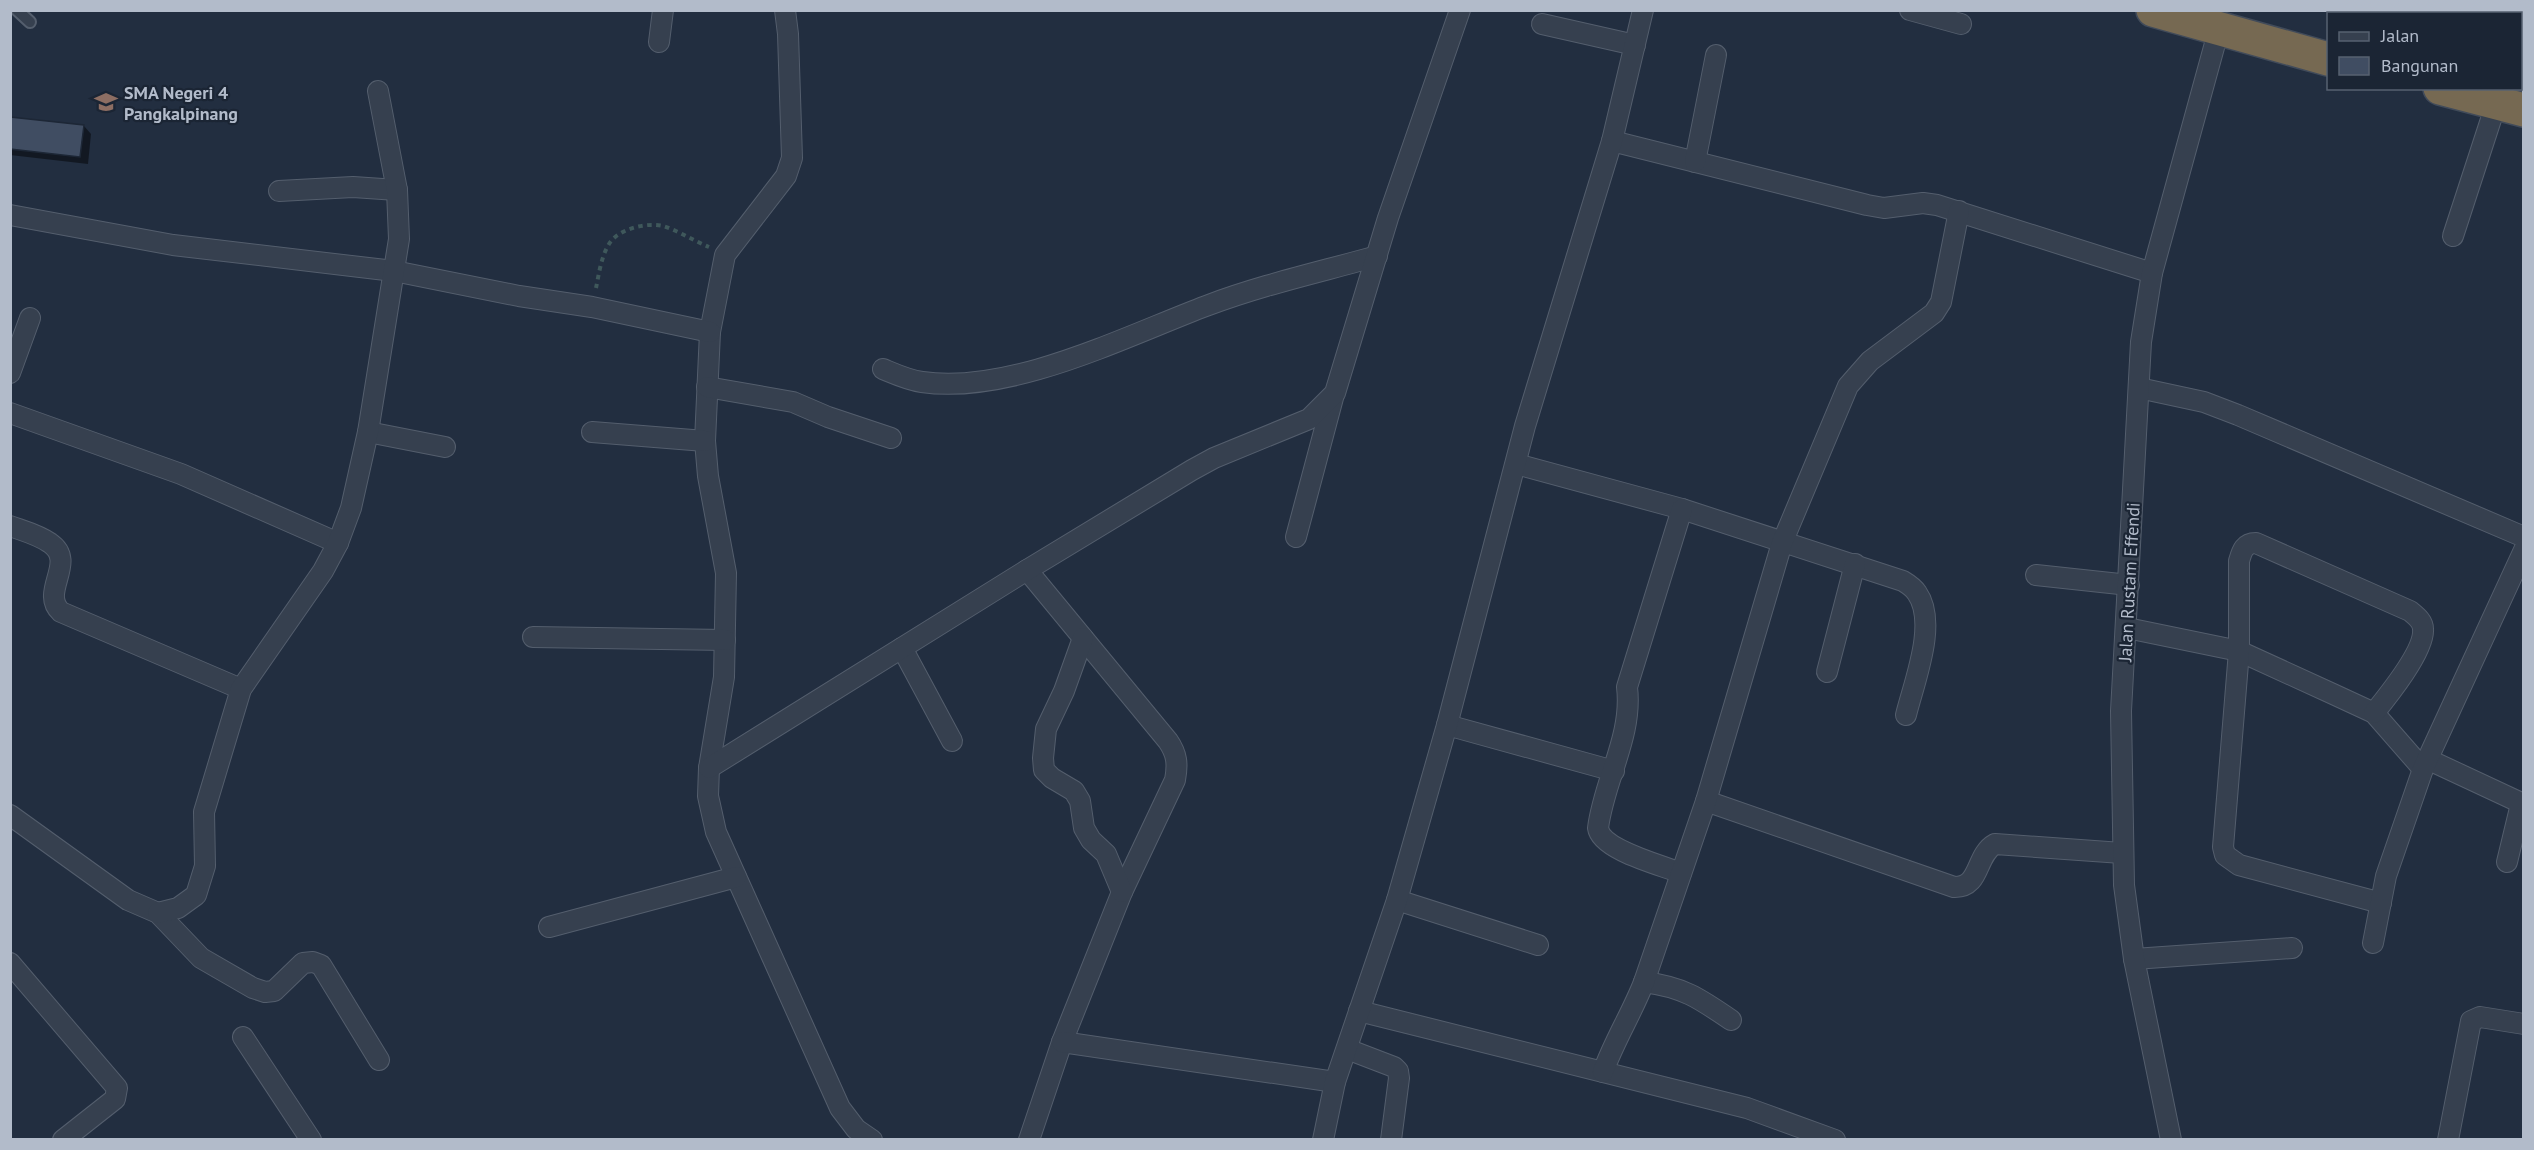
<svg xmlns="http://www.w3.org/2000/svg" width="2534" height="1150" viewBox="0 0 2534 1150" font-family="'PT Sans',sans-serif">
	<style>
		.shadow { fill: #0007 }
		.building { fill: #404d62; stroke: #1d2736; stroke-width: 1.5 }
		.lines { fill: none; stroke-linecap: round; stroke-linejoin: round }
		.lane-casing { stroke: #545e6d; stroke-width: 14 }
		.street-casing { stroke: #545e6d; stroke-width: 22 }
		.highway-casing { stroke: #414b5a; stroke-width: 36 }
		.path { stroke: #3f585b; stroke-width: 4; stroke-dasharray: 4.5 4.5; stroke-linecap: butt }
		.lane { stroke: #36404f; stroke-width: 10 }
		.street { stroke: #36404f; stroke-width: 20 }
		.highway { stroke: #766952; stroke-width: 33 }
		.labels { text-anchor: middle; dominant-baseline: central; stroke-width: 4.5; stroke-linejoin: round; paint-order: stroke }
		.poi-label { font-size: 18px; font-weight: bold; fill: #b2bbca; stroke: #1b2534; text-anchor: start }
		.street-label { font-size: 18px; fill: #b2bbca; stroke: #1b2534 }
	</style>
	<rect width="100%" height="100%" fill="#222e40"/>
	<path class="shadow" d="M 10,118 L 84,126 L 91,134 L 88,164 L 10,155 Z"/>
	<path class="building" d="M 10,117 L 84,125 L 80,157 L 10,149 Z"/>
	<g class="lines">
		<g class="lane-casing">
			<path id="lane" d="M 17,10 L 30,22"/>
		</g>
		<g class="street-casing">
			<g id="street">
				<path d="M 785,10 L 788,34 L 792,158 L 786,176 L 725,255 L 710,332 L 705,441 L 708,476 L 726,573 L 724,677 L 709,768 L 708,796 L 716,832 L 840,1108 L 856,1129 L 872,1140"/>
				<path d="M 1910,10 L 1961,24"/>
				<path d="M 2481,14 L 2482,10"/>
				<path d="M 1542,24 L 1635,45"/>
				<path d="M 659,42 L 663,10"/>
				<path d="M 1612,141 L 1867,205 L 1884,208 L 1923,203 L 1937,205 L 2152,273"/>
				<path d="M 1695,162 L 1716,55"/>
				<path d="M 279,191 L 353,187 L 397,190"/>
				<path d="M 10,215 L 173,245 L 394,271 L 519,296 L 592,307 L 710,332"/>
				<path d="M 2453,236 L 2496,104"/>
				<path d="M 883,369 C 895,374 908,380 922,382 C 1010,395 1124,337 1206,306 C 1261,285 1320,272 1377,256"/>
				<path d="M 10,373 L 30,318"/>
				<path d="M 707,387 L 793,402 L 828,417 L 891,438"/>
				<path d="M 2139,388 L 2204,402 L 2238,415 L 2524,537"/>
				<path d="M 10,413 L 181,474 L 338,543"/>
				<path d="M 368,432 L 445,447"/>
				<path d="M 592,432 L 705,441"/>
				<path d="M 1516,464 L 1682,509 L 1903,581 C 1908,584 1914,588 1917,593 C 1938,623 1914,682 1906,715"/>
				<path d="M 10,526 C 24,531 39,535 50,543 C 78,562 39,592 61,612 L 241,689"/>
				<path d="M 1296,537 L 1333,398"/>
				<path d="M 1027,570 L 1168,741 C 1177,754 1178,764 1175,780 L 1122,892 L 1062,1042 L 1029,1140"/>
				<path d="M 2036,575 L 2129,585"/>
				<path d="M 2127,628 L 2239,651 L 2333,694 L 2374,713 L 2423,769"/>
				<path d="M 533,637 L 725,640"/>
				<path d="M 1083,638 L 1064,691 L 1046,729 L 1043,758 L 1044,770 L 1052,778 L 1074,791 L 1080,801 L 1084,828 L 1091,840 L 1106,854 L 1122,892"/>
				<path d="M 902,648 L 952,741"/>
				<path d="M 1827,672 L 1855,564"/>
				<path d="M 2374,713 C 2387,697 2425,650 2423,629 C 2423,621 2416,616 2410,611 L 2256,543 C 2244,543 2242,551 2239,561 L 2239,651 L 2223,847 L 2225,855 L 2239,865 L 2381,903"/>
				<path d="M 1447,725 L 1614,771"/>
				<path d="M 2427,759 L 2517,801 L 2520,808 L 2507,862"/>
				<path d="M 709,768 L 1027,570 L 1192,470 L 1214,458 L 1309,419 L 1335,393 L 1388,218 L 1460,10"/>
				<path d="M 1706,801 L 1954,887 C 1981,888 1975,855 1995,844 L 2122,853"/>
				<path d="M 10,815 L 128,900 L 158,913 L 201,958 L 253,988 L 265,992 L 274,991 L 303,963 L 313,962 L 321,965 L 379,1060"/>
				<path d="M 1681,873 C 1661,865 1601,850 1598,828 C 1604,780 1633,736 1627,687 L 1682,509"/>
				<path d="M 1397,900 L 1538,945"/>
				<path d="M 158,913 L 178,908 L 196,895 L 205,866 L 204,812 L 241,689 L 323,571 L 338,543 L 351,508 L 368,432 L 399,239 L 397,190 L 378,91"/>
				<path d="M 549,927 L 736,877"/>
				<path d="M 2373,943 L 2386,876 L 2423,769 L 2524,550"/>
				<path d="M 2134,959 L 2292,948"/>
				<path d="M 10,963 L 117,1088 L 115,1099 L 63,1140"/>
				<path d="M 1644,982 C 1683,987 1699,998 1731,1020"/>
				<path d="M 1359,1011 L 1747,1108 L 1835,1140"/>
				<path d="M 243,1037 L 311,1140"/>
				<path d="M 1062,1042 L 1335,1082"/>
				<path d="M 1347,1049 L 1394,1067 L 1398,1071 L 1399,1078 L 1391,1140"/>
				<path d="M 1603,1072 C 1614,1041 1632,1013 1644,982 L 1706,801 L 1782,543 L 1848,386 L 1870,361 L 1934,313 L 1941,302 L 1959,211"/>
				<path d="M 1323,1140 L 1335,1082 L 1397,900 L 1447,725 L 1525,426 L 1612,141 L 1643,10"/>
				<path d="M 2171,1140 L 2134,959 L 2124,885 L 2121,711 L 2141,342 L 2152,273 L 2219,29"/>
				<path d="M 2448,1140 L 2471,1021 L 2480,1017 L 2524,1024"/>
			</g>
		</g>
		<g class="highway-casing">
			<g id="highway">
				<path d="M 2153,10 L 2328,59"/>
				<path d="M 2440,88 L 2524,110"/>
			</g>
		</g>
		<path class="path" d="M 596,288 C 599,274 601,257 609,244 C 618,229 646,222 663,226 C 679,231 694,241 709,247"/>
		<use href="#lane" class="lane"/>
		<use href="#street" class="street"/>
		<use href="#highway" class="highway"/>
	</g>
	<defs>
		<g id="school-bare" transform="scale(1.8)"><path d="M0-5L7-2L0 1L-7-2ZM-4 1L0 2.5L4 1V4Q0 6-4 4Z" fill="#8d6e63" stroke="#1b2534" stroke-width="2.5" paint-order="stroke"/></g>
	</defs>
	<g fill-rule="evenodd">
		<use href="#school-bare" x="106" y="102"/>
	</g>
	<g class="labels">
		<g class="poi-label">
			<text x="124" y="92">SMA Negeri 4<tspan x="124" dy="21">Pangkalpinang</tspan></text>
		</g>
		<g class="street-label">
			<text transform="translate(2129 582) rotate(-87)">Jalan Rustam Effendi</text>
		</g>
	</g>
	<rect width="2534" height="1150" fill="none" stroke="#b2bbca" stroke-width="24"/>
	<rect x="2327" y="12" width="195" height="78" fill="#1b2534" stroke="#576170" stroke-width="1.5"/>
	<rect x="2339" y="32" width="30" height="9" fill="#36404f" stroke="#576170" stroke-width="1.5"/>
	<text x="2381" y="42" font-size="18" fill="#b2bbca">Jalan</text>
	<rect x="2339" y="57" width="30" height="18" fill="#404d62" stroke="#576170" stroke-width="1.5"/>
	<text x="2381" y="72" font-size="18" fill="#b2bbca">Bangunan</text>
</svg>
